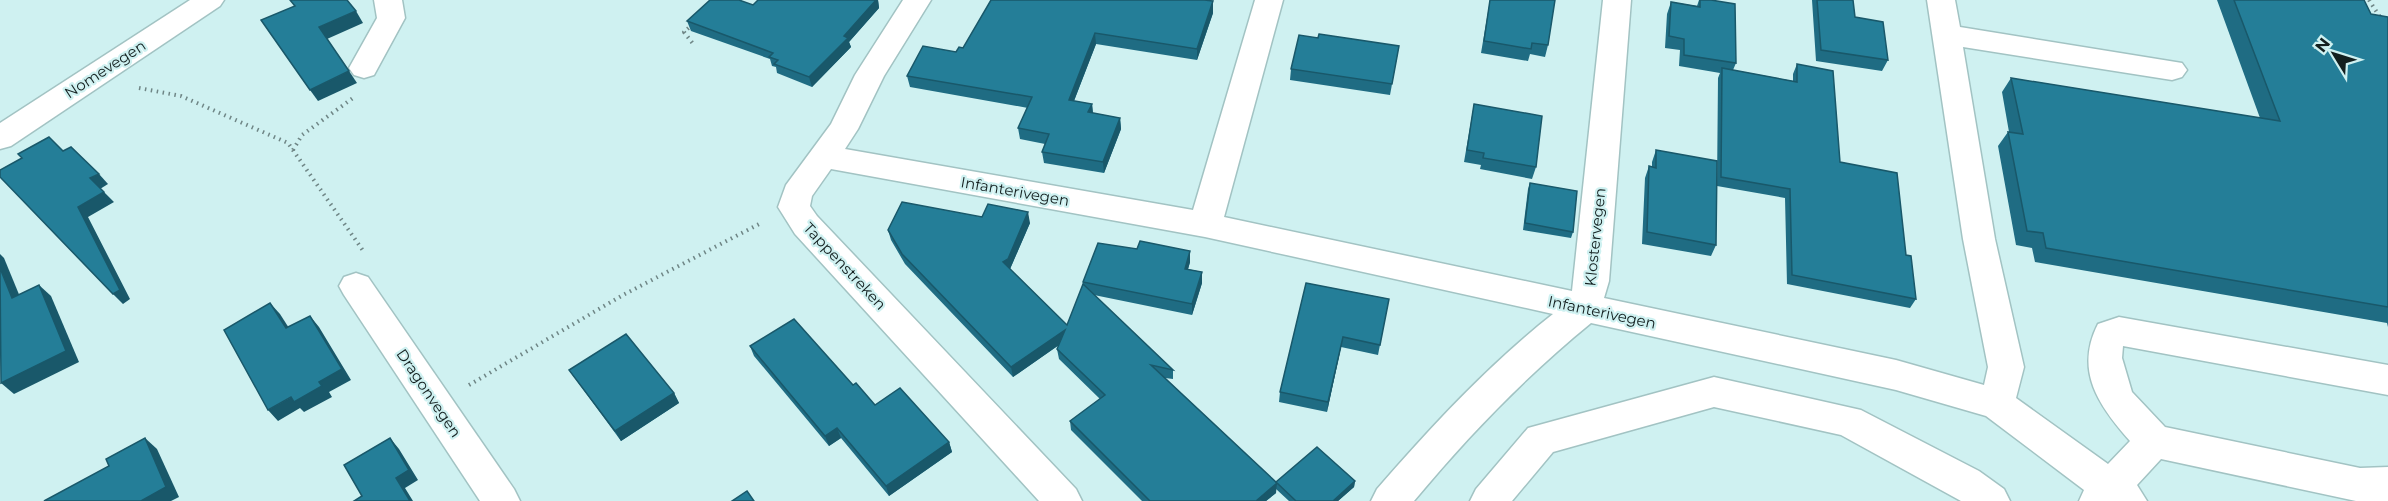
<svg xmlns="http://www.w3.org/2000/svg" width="2388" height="501" viewBox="0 0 2388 501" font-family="Montserrat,sans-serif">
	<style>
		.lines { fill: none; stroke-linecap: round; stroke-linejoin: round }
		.minor-casing { stroke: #a2c3c3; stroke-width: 3 }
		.path { stroke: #6f8686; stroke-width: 4; stroke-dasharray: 1.5 4.5; stroke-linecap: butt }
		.minor { fill: #fff; fill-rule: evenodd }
		.wall { fill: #1f6c83 }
		.shaded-wall { fill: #19586a }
		.building { fill: #247e98; stroke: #19586a; stroke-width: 1.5 }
		.labels { text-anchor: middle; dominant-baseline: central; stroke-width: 4.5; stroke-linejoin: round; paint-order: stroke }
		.street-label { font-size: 15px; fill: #131f1f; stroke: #cff1f1 }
	</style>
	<rect width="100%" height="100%" fill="#cff1f1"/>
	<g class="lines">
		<g class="minor-casing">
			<g id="minor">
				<path d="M 190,0 L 224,0 L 220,6 L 11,146 L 0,149 L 0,123 Z"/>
				<path d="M 374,0 L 402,0 L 405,18 L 374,75 L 364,78 L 354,75 L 349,68 L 377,18 Z"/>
				<path d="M 903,0 L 931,0 L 884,76 L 858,129 L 845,149 L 1193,210 L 1255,0 L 1283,0 L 1224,217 L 1572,291 L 1603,0 L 1631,0 L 1609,281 L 1604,298 L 1896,360 L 1984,385 L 1988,367 L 1963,239 L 1927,0 L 1955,0 L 1960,27 L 2182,63 L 2187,70 L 2182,77 L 2172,80 L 1963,47 L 1995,239 L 2024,367 L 2016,398 L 2108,464 L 2130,441 C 2099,406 2074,371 2098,324 L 2119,317 L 2388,365 L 2388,395 L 2123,346 L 2122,358 L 2132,392 L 2165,427 L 2360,468 L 2388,467 L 2388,501 L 2356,501 L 2161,459 L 2137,485 L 2147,501 L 2079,501 L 2084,490 L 1986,416 L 1896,390 L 1591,323 C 1526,376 1467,437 1414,501 L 1371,501 L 1377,489 C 1431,427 1488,365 1553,314 L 1205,237 L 831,169 L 812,196 L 810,206 L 817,216 L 1076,489 L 1082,501 L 1039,501 L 795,234 L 778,207 L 786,185 L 831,124 L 855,75 Z"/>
				<path d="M 356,273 L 368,277 L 514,489 L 520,501 L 480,501 L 344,295 L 339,286 L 344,277 Z"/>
				<path d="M 1714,377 L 1861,410 L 1979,471 L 2004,489 L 2010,501 L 1961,501 L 1841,435 L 1714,407 L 1553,452 L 1512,501 L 1470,501 L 1476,489 L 1528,428 Z"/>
			</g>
		</g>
		<g class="path">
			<path d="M 2369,0 L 2380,17"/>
			<path d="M 693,24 L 684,32 L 694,45"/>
			<path d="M 139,88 L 181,96 L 288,143 L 364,252"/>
			<path d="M 293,150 L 302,135 L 353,98"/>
			<path d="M 469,385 L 623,295 L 761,223"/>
		</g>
		<use href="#minor" class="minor"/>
	</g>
	<g class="wall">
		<path d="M 758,0 L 878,0 L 879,8 L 849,42 L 851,47 L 812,87 L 777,73 L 776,67 L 772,66 L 770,59 L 691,31 L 687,21 L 753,5 Z"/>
		<path d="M 1490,0 L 1548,45 L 1545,57 L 1530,54 L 1528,61 L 1481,53 Z"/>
		<path d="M 1699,0 L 1711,0 L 1736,63 L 1733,70 L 1793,81 L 1793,74 L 1797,64 L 1840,162 L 1906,255 L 1916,299 L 1910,308 L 1787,284 L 1785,198 L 1717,186 L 1718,78 L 1720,73 L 1679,66 L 1680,50 L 1665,48 L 1667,14 L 1671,2 L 1697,6 Z"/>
		<path d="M 1812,0 L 1853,0 L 1855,17 L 1888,60 L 1882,71 L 1816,61 Z"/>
		<path d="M 2217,0 L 2364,0 L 2371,14 L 2388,17 L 2388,327 L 2387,323 L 2035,262 L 2032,248 L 2016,245 L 1998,146 L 2008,132 L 2009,132 L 2002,92 L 2011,78 L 2260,118 Z"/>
		<path d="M 1213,1 L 1213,13 L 1197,60 L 1096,44 L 1074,101 L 1092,104 L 1093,113 L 1120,118 L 1121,129 L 1104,173 L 1044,163 L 1042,152 L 1045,144 L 1020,139 L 1018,128 L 1028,108 L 910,87 L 907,76 L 956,52 L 963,48 Z"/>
		<path d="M 1318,38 L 1399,46 L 1390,95 L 1290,80 L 1291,69 Z"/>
		<path d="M 1474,104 L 1536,167 L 1532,179 L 1480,169 L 1481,165 L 1464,162 Z"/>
		<path d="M 1656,150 L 1716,245 L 1711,256 L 1642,244 L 1645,178 L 1649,166 L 1652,167 L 1652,162 Z"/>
		<path d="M 1530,183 L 1573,232 L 1571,238 L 1523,230 L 1528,189 Z"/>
		<path d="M 982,217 L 1030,223 L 1010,269 L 1067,325 L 1083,284 L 1083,282 L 1137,249 L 1190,251 L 1190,262 L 1188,269 L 1202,272 L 1202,283 L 1192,315 L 1094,295 L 1173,370 L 1173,379 L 1165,378 L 1276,483 L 1355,481 L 1354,487 L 1338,501 L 1289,501 L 1276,489 L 1276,493 L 1266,501 L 1142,501 L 1071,430 L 1070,421 L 1100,399 L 1059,359 L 1057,349 L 1059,345 L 1013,377 L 905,264 L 891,240 L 888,230 Z"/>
		<path d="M 1306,283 L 1389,299 L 1378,355 L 1341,347 L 1327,412 L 1279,402 L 1280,392 Z"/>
		<path d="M 750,346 L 875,405 L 949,442 L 952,452 L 889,496 L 841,438 L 829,446 L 754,356 Z"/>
		<path d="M 569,370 L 674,393 L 679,403 L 621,441 Z"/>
	</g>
	<g class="shaded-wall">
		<path d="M 872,0 L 878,0 L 879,8 L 849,42 L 851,47 L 812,87 L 809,77 L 844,36 Z"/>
		<path d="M 1213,1 L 1213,13 L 1197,60 L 1197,49 Z"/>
		<path d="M 356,11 L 363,23 L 327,39 L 319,27 Z"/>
		<path d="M 1095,33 L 1096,44 L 1070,111 L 1069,100 Z"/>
		<path d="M 349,71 L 357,83 L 318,101 L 310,90 Z"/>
		<path d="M 1092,104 L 1093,115 L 1088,112 Z"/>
		<path d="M 1120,118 L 1121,129 L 1104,173 L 1103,162 Z"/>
		<path d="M 99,174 L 108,184 L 100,189 L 90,178 Z"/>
		<path d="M 104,192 L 114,202 L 88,217 L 130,299 L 123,304 L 113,294 L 78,207 Z"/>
		<path d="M 1028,212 L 1030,223 L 1010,269 L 1003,262 Z"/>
		<path d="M 1190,251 L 1190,262 L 1185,280 L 1185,269 Z"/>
		<path d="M 0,254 L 4,258 L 25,309 L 12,298 L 0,268 Z"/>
		<path d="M 1202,272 L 1202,283 L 1192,315 L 1192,304 Z"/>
		<path d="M 39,285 L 51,296 L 79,362 L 14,394 L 1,383 Z"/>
		<path d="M 270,303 L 280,314 L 296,339 L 286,328 Z"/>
		<path d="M 310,316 L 319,327 L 351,380 L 329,392 L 332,397 L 304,412 L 300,408 L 278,421 L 268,410 L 319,382 Z"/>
		<path d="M 1065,330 L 1066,340 L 1013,377 L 1011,367 Z"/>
		<path d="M 1343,337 L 1341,347 L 1327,412 L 1328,402 Z"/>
		<path d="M 674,393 L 679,403 L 621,441 L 615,431 Z"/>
		<path d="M 837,428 L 841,438 L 829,446 L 825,436 Z"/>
		<path d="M 145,438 L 157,449 L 179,497 L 171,501 L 141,501 Z"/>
		<path d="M 390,438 L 399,449 L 418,480 L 405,488 L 413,501 L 410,501 L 396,478 Z"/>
		<path d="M 949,442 L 952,452 L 889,496 L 886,486 Z"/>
		<path d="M 1355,481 L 1354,487 L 1338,501 L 1333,501 Z"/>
		<path d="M 1277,483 L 1276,493 L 1266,501 L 1256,501 Z"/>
	</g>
	<g class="building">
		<path d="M 290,0 L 347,0 L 356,11 L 319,27 L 349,71 L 310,90 L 261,20 L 295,6 Z"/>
		<path d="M 710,0 L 739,0 L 753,5 L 758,0 L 876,0 L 844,36 L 848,38 L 809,77 L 774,64 L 778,60 L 769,57 L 773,53 L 687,21 Z"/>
		<path d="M 991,0 L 1204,0 L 1213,1 L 1197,49 L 1095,33 L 1069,100 L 1092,104 L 1088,112 L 1120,118 L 1103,162 L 1042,152 L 1049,134 L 1018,128 L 1032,97 L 907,76 L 923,46 L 956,52 L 959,47 L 963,48 Z"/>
		<path d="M 1490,0 L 1555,0 L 1548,45 L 1532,43 L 1531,49 L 1484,41 Z"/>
		<path d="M 1700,0 L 1711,0 L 1735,4 L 1736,63 L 1684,55 L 1684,39 L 1669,36 L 1671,2 L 1700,7 Z"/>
		<path d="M 1817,0 L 1853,0 L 1855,17 L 1883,22 L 1888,60 L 1821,50 Z"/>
		<path d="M 2234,0 L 2364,0 L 2371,14 L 2388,17 L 2388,307 L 2046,248 L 2043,233 L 2027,231 L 2008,132 L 2023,134 L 2011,78 L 2280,121 Z"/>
		<path d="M 1319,34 L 1399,46 L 1392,84 L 1291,69 L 1299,35 L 1318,38 Z"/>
		<path d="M 1797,64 L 1833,71 L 1840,162 L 1897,173 L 1906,255 L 1911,256 L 1916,299 L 1792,275 L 1790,189 L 1721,177 L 1722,68 L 1797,82 Z"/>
		<path d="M 1474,104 L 1542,116 L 1536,167 L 1483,158 L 1484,153 L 1467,150 Z"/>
		<path d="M 49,137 L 63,151 L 71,147 L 99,174 L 90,178 L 104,192 L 78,207 L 120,290 L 113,294 L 0,177 L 0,170 L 22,158 L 18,154 Z"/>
		<path d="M 1656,150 L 1717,161 L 1716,245 L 1647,232 L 1649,166 L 1656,168 Z"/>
		<path d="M 1530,183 L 1577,191 L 1573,232 L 1525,223 Z"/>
		<path d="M 902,202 L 982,217 L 988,204 L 1028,212 L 1008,259 L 1003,262 L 1067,325 L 1083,284 L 1173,370 L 1151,365 L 1277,483 L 1256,501 L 1150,501 L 1070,421 L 1105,395 L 1057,349 L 1065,330 L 1011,367 L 902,254 L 888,230 Z"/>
		<path d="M 1140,241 L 1190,251 L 1185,269 L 1202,272 L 1192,304 L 1083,282 L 1098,243 L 1137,249 Z"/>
		<path d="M 0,268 L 12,298 L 39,285 L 66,351 L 1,383 Z"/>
		<path d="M 1306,283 L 1389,299 L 1380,345 L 1343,337 L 1328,402 L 1280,392 Z"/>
		<path d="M 270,303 L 286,328 L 310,316 L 342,369 L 319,382 L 322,386 L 294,402 L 291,397 L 268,410 L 224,330 Z"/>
		<path d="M 794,319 L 853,385 L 856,383 L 875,405 L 900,388 L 949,442 L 886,486 L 837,428 L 825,436 L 750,346 Z"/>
		<path d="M 626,334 L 674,393 L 615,431 L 569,370 Z"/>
		<path d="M 145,438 L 166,487 L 141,501 L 44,501 L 109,466 L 106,459 Z"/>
		<path d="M 390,438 L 409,470 L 396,478 L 410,501 L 354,501 L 362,496 L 344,465 Z"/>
		<path d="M 1317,447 L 1355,481 L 1333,501 L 1296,501 L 1276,482 Z"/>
		<path d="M 747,491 L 754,501 L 732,501 Z"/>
	</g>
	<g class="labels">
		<g class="street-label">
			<text transform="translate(105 69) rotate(-33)">Nomevegen</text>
			<text transform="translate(1015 191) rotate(10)">Infanterivegen</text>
			<text transform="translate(1595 237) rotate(-84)">Klostervegen</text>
			<text transform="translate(845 266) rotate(47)">Tappenstreken</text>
			<text transform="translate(1602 312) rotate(12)">Infanterivegen</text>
			<text transform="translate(429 393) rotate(56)">Dragonvegen</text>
		</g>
	</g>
	<g transform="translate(2334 54) rotate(308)" stroke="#cff1f1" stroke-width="4.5" paint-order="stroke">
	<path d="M0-4.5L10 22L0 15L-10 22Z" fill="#131f1f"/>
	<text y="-9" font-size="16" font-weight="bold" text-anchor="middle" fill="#131f1f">N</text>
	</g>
</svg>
